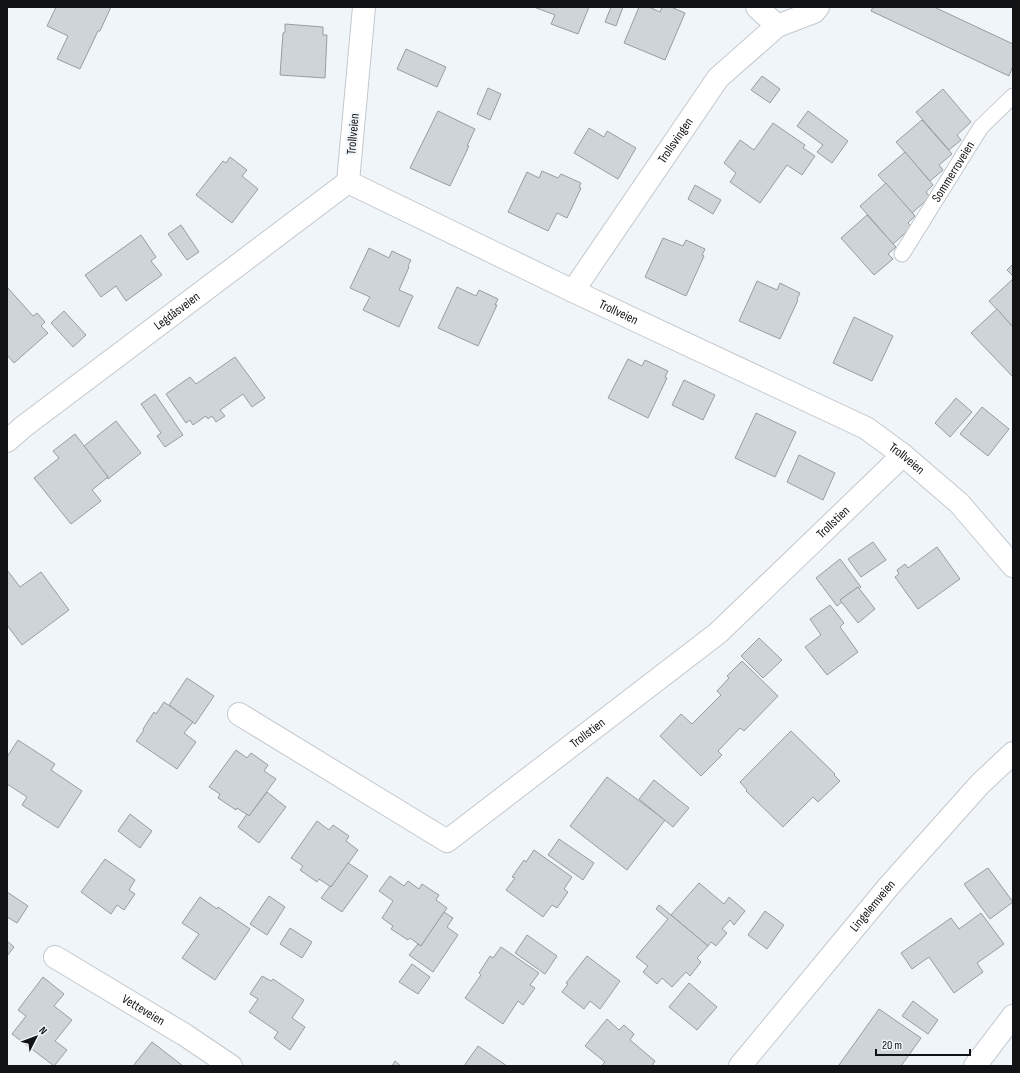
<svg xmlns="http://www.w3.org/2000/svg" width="1020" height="1073" viewBox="0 0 1020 1073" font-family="'Sofia Sans Condensed',sans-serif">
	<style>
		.building { fill: #cfd4d9; stroke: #989da1 }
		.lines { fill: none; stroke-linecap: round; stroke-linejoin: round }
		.service-casing { stroke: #c3c8cd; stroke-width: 17 }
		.minor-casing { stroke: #c3c8cd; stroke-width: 24 }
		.secondary-casing { stroke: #c3c8cd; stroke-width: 24 }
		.service { stroke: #fff; stroke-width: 15 }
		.minor { stroke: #fff; stroke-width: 22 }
		.secondary { stroke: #fff; stroke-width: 22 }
		.labels { text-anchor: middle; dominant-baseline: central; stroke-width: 4; stroke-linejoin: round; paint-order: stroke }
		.street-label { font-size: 13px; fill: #111315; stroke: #f0f5fa }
	</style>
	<rect width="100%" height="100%" fill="#f0f5fa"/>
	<g class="building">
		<path d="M 56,7 L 111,7 L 100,31 L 98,31 L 80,69 L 57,59 L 68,36 L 47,26 Z"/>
		<path d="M 534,7 L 589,7 L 578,34 L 551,24 L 555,15 Z"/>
		<path d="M 611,7 L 623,7 L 616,26 L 605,22 Z"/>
		<path d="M 639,7 L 649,7 L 660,12 L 662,7 L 671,7 L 685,13 L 665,60 L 624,43 Z"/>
		<path d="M 873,7 L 934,7 L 1013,44 L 1013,66 L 1009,76 L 871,11 Z"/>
		<path d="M 285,24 L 323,27 L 323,35 L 327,35 L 325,78 L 280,75 L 283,33 L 285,32 Z"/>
		<path d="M 406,49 L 446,67 L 437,87 L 397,69 Z"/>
		<path d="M 762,76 L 780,89 L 770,103 L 751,90 Z"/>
		<path d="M 488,88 L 501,94 L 490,120 L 477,114 Z"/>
		<path d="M 943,89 L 971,122 L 957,135 L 961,140 L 949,150 L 916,112 Z"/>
		<path d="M 438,111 L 475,129 L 467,146 L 469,146 L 450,186 L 410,168 Z"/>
		<path d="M 808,111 L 848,141 L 832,163 L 817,152 L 823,145 L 797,126 Z"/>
		<path d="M 922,120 L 952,154 L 939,165 L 943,170 L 930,181 L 896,142 Z"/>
		<path d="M 773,123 L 805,145 L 803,148 L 815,156 L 802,175 L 787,165 L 760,203 L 730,182 L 736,173 L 724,163 L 740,140 L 754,150 Z"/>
		<path d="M 589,128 L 604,137 L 607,131 L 636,148 L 618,179 L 574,153 Z"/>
		<path d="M 905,152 L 933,185 L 926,192 L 930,197 L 912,213 L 878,175 Z"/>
		<path d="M 230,157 L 247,170 L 242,176 L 258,189 L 232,223 L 196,195 L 223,161 L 226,163 Z"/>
		<path d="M 542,171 L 558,178 L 561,174 L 581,183 L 579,187 L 581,188 L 567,218 L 557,213 L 548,231 L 508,212 L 527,172 L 539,178 Z"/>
		<path d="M 886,183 L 915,216 L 908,223 L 912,227 L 893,244 L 860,206 Z"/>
		<path d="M 695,185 L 721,200 L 713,214 L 688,199 Z"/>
		<path d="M 867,215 L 896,247 L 888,254 L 893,259 L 874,275 L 841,238 Z"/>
		<path d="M 181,225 L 199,252 L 187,260 L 168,234 Z"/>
		<path d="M 141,235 L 156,257 L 151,261 L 162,275 L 126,301 L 116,286 L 101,297 L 85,275 Z"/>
		<path d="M 663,238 L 683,246 L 686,240 L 705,249 L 702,255 L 704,256 L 686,296 L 645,277 Z"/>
		<path d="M 369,248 L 389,258 L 392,251 L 411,260 L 408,266 L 409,267 L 399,290 L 413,296 L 399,327 L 363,310 L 370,297 L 350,288 Z"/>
		<path d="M 1013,264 L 1013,276 L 1007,270 Z"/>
		<path d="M 1013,279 L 1013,327 L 989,301 Z"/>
		<path d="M 757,281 L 777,290 L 780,283 L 800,293 L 797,299 L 798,300 L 780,339 L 739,321 Z"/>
		<path d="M 7,287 L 33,316 L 37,313 L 45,322 L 41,326 L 48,333 L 14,363 L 7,355 Z"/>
		<path d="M 457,287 L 476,296 L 479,290 L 498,299 L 495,305 L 497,305 L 478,346 L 438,328 Z"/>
		<path d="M 997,309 L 1013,327 L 1013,377 L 971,333 Z"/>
		<path d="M 64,311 L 86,335 L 73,347 L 51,323 Z"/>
		<path d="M 854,317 L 893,336 L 872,381 L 833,363 Z"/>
		<path d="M 235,357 L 265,398 L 252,407 L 243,394 L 220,410 L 225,416 L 216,422 L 212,416 L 208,419 L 206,416 L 193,425 L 190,420 L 186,423 L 166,394 L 190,377 L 196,384 Z"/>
		<path d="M 628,359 L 642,366 L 645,360 L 668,371 L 665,377 L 667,378 L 648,418 L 608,398 Z"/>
		<path d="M 684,380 L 715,395 L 703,420 L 672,405 Z"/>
		<path d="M 155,394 L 183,435 L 165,447 L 157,436 L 161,433 L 141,404 Z"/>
		<path d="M 956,398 L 972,412 L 950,437 L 935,423 Z"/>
		<path d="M 982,407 L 1009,429 L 988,456 L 960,434 Z"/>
		<path d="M 756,413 L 796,432 L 775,477 L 735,458 Z"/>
		<path d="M 116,421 L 141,453 L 108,479 L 107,478 L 108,477 L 84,446 Z"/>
		<path d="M 75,434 L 108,477 L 92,490 L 101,501 L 71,524 L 34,478 L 59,458 L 53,451 Z"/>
		<path d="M 799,455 L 835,473 L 823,500 L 787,482 Z"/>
		<path d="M 873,542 L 886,560 L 861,577 L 848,559 Z"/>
		<path d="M 937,547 L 960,579 L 918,609 L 895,577 L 899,574 L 897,570 L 905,564 L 908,568 Z"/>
		<path d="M 840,559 L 861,587 L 859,589 L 858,587 L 840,600 L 842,602 L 837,606 L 816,578 Z"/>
		<path d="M 7,570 L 20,587 L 41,572 L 69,610 L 22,645 L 7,625 Z"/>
		<path d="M 858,587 L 875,609 L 858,623 L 840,600 Z"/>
		<path d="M 830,605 L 844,623 L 840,627 L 858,652 L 827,675 L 805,647 L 821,635 L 810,619 Z"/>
		<path d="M 759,638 L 782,660 L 763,678 L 741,656 Z"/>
		<path d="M 742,661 L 778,696 L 744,731 L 740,728 L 718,751 L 722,755 L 701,776 L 660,736 L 681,714 L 692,724 L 721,695 L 717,691 L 729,678 L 727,676 Z"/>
		<path d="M 187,678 L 214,696 L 195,724 L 169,705 Z"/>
		<path d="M 164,702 L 193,722 L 184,733 L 196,742 L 177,769 L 136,741 L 144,730 L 143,729 L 154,712 L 156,714 Z"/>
		<path d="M 791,731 L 835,774 L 834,775 L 840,781 L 818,802 L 813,797 L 783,827 L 746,791 L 747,790 L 740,782 Z"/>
		<path d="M 18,740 L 55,764 L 51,770 L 82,791 L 58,828 L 22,805 L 27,797 L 7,784 L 7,757 Z"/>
		<path d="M 236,750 L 247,758 L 251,753 L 268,765 L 264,771 L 276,779 L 249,816 L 237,808 L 236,810 L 218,798 L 220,794 L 209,787 Z"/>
		<path d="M 607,777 L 665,820 L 627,870 L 570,826 Z"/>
		<path d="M 654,780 L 689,808 L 673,827 L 639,799 Z"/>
		<path d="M 267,792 L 286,807 L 259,843 L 238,827 L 247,814 L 249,816 Z"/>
		<path d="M 130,814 L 152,831 L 140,848 L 118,831 Z"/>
		<path d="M 317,821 L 329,830 L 333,825 L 349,836 L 346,841 L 358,850 L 331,887 L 319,879 L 317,882 L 300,870 L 303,866 L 291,858 Z"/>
		<path d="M 559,839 L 594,863 L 583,880 L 548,855 Z"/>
		<path d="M 534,850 L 572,877 L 564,889 L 568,892 L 557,908 L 552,905 L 543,917 L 506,890 L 515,878 L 512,877 L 524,860 L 526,862 Z"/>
		<path d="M 105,859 L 135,880 L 129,890 L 135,894 L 124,910 L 117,905 L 111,914 L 81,892 Z"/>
		<path d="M 348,863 L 368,876 L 342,912 L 321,898 L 330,886 L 331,887 Z"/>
		<path d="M 988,868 L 1013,902 L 990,919 L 964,884 Z"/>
		<path d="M 390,876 L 404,886 L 408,881 L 419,889 L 422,884 L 439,895 L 436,900 L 447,908 L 421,946 L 410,938 L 408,940 L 391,929 L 393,926 L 382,918 L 393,901 L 379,891 Z"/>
		<path d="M 699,883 L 724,904 L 729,897 L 745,911 L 734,925 L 730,920 L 722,929 L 727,933 L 716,946 L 711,942 L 708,946 L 671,915 Z"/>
		<path d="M 7,892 L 28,906 L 17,923 L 7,917 Z"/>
		<path d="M 269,896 L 285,907 L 267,935 L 250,924 Z"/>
		<path d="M 200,897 L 217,909 L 218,907 L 250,929 L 215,980 L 182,958 L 199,934 L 182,923 Z"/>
		<path d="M 659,905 L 708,946 L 697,958 L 701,962 L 690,976 L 686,972 L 672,987 L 662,978 L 657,984 L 643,972 L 648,966 L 636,957 L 668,919 L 656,909 Z"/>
		<path d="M 765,911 L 784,925 L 767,949 L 748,935 Z"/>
		<path d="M 444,912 L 453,918 L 447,927 L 458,935 L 433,972 L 409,955 L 418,944 L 421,946 Z"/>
		<path d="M 981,913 L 1004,944 L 977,963 L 983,972 L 954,993 L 929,957 L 912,969 L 901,953 L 951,918 L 959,929 Z"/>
		<path d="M 290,928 L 312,942 L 302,958 L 280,944 Z"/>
		<path d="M 527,935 L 557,956 L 545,974 L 515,953 Z"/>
		<path d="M 7,941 L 14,947 L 7,956 Z"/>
		<path d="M 501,947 L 539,973 L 530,985 L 535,988 L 523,1005 L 518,1001 L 503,1024 L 465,998 L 481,975 L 479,973 L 490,956 L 493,958 Z"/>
		<path d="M 587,956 L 620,981 L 600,1009 L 590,1001 L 584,1009 L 562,992 L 568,984 L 566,983 Z"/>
		<path d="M 412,964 L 430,977 L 418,994 L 399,982 Z"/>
		<path d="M 262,976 L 271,981 L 273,979 L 304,1000 L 292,1018 L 305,1027 L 290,1050 L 274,1038 L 278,1032 L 249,1012 L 258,999 L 250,994 Z"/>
		<path d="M 43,977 L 64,994 L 54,1006 L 72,1020 L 55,1041 L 67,1050 L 54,1066 L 12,1034 L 26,1016 L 18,1010 Z"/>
		<path d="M 689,983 L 717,1007 L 697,1030 L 669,1007 Z"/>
		<path d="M 913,1001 L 938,1020 L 928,1034 L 902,1016 Z"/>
		<path d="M 879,1009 L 921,1038 L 901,1066 L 840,1066 L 839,1065 Z"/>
		<path d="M 607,1019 L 619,1030 L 624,1025 L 634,1034 L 630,1040 L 655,1061 L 652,1066 L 601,1066 L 605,1062 L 585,1046 Z"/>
		<path d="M 152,1042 L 183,1066 L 133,1066 Z"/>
		<path d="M 478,1046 L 507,1066 L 464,1066 Z"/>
		<path d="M 395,1061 L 401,1066 L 392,1066 Z"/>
	</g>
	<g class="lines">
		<g class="service-casing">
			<g id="service">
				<path id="s1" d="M 902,254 L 981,127 L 1013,96"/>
			</g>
		</g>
		<g class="minor-casing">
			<g id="minor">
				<path id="s2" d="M 364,7 L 348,182 L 573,291 L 866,428 L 903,455 L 959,503 L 1013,566"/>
				<path d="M 757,7 L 777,26"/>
				<path id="s3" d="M 573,291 L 718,78 L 777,26 L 814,12 L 818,7"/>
				<path id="s4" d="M 7,441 L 23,427 L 348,182"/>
				<path id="s5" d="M 239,714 L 447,841 L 718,633 L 903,455"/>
				<path id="s6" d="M 55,957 L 185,1035 L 231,1066"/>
				<path d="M 975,1066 L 1013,1016"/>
			</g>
		</g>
		<g class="secondary-casing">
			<g id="secondary">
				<path id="s7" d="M 740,1066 L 889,886 L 980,784 L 1013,753"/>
			</g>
		</g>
		<use href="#service" class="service"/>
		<use href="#minor" class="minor"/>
		<use href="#secondary" class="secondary"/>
	</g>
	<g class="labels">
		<g class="street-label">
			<text transform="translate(353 134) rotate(-85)">Trollveien</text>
			<text stroke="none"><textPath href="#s3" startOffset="182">Trollsvingen</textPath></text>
			<text stroke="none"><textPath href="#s1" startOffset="97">Sommerroveien</textPath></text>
			<text stroke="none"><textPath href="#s4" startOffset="214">Legdåsveien</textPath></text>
			<text stroke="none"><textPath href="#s2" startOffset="476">Trollveien</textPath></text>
			<text stroke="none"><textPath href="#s2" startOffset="800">Trollveien</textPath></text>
			<text stroke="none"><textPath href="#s5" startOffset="745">Trollstien</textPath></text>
			<text stroke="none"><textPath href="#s5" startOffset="421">Trollstien</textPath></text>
			<text stroke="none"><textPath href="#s7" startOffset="208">Lingelemveien</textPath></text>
			<text stroke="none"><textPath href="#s6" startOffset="103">Vetteveien</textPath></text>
		</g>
	</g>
	<rect width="1020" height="1073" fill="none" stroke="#111315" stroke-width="16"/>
	<g transform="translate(36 1037) rotate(48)" stroke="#f0f5fa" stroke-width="3" paint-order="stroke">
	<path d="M0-3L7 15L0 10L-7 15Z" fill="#111315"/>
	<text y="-6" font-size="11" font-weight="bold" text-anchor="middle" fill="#111315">N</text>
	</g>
	<path d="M876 1049v6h94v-6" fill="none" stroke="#111315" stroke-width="2"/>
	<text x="882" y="1049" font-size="12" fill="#111315" stroke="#f0f5fa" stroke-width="3" paint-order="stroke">20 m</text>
</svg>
